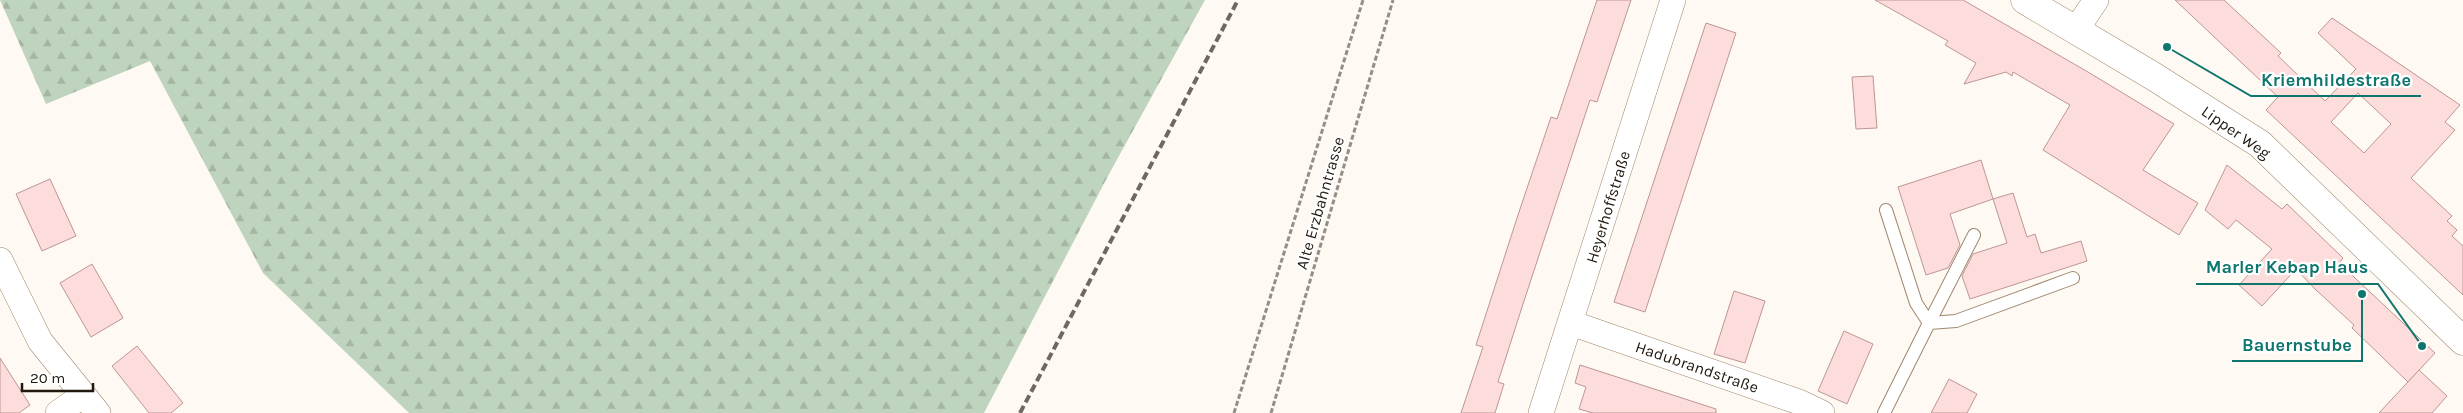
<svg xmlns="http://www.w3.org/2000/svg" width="2463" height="413" viewBox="0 0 2463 413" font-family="Karla,sans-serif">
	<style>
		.forest { fill: url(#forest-firs) }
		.building { fill: #fcdddb; stroke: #bd9694; fill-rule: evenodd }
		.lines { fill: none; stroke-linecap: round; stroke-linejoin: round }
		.service-casing { stroke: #9f876d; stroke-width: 14 }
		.minor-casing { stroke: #9f876d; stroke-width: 26 }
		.tertiary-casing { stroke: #9f876d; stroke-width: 29 }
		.path { stroke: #958e86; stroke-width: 3; stroke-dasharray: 5 2.5; stroke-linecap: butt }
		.service { stroke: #fff; stroke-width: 12 }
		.minor { stroke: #fff; stroke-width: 25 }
		.tertiary { stroke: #fff; stroke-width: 28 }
		.rail { stroke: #706860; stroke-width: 4; stroke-dasharray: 8 4; stroke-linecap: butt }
		.labels { text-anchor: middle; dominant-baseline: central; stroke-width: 4.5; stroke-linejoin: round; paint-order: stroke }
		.street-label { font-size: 16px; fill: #21180e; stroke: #fff }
		.leader { fill: none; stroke: #0f766e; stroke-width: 2 }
		.callout-dot { fill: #0f766e; stroke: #fff; stroke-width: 2 }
		.callout-label { font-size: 18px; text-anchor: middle; font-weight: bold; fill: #0f766e; stroke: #fff; stroke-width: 4.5; stroke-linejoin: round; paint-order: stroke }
	</style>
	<defs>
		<pattern id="forest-firs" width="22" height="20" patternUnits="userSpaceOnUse" patternTransform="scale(1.25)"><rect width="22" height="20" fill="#bfd4be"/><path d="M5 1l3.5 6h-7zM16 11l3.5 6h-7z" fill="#a4b5a2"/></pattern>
	</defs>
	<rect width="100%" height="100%" fill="#fef9f3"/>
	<path class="forest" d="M 0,0 L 1205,0 L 1109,174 L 984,413 L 409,413 L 263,273 L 150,61 L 46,104 Z"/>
	<g class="building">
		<path d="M 1597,0 L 1631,0 L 1597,102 L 1590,100 L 1523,304 L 1498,382 L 1504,384 L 1495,413 L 1461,413 L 1483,347 L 1476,345 L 1518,215 L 1551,117 L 1557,119 Z"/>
		<path d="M 1875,0 L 1963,0 L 2088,72 L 2174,124 L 2143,170 L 2198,203 L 2179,235 L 2043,150 L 2070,105 L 2013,72 L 2012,76 L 2006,72 L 1964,84 L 1976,63 L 1945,45 L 1948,41 Z"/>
		<path d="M 2175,0 L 2224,0 L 2281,53 L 2278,56 L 2325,101 L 2356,69 L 2318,33 L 2332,18 L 2460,105 L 2445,122 L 2455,130 L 2411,178 L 2452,216 L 2447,221 L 2457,230 L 2452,236 L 2463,246 L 2463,295 L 2266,110 L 2278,97 ZM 2358,93 L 2391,124 L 2364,153 L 2331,122 Z"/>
		<path d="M 1706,23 L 1736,33 L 1645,312 L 1614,302 Z"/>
		<path d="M 1873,76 L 1877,128 L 1856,129 L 1852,77 Z"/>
		<path d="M 1981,160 L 1993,199 L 1950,214 L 1960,245 L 1948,268 L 1926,275 L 1898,187 Z"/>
		<path d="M 2227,165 L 2282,209 L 2287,204 L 2343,258 L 2339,263 L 2435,353 L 2408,382 L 2352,328 L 2354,325 L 2315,289 L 2296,269 L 2262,306 L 2239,285 L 2272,249 L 2236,220 L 2228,229 L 2205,210 Z"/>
		<path d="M 50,179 L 76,236 L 42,251 L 16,194 Z"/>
		<path d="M 2013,193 L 2027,237 L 2035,234 L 2041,253 L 2081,241 L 2087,261 L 1970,299 L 1962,276 L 1973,254 L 2007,243 L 1993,199 Z"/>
		<path d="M 92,264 L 123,318 L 91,337 L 60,283 Z"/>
		<path d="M 1734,291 L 1765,301 L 1745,363 L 1714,354 Z"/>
		<path d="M 1844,331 L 1873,344 L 1847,404 L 1818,391 Z"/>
		<path d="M 137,346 L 183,403 L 171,413 L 149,413 L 112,366 Z"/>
		<path d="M 0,358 L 30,405 L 19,413 L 0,413 Z"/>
		<path d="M 1580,365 L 1716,409 L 1716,413 L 1593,413 L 1579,409 L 1586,387 L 1575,383 Z"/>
		<path d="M 2419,370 L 2447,396 L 2432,413 L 2379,413 Z"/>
		<path d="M 1949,379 L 1977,394 L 1967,413 L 1931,413 Z"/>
	</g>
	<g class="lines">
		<g class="service-casing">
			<g id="service">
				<path d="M 1929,323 L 1956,321 L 2073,278"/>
				<path d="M 1929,323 L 1974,235"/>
				<path d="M 1884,413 L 1929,323 L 1916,303 L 1886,210"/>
			</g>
		</g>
		<g class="minor-casing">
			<g id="minor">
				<path d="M 2076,30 L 2096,0"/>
				<path d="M 0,260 L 40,341 L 98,413"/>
				<path d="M 1571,323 L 1799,402 L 1822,413"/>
				<path d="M 58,413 L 83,395"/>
				<path d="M 1541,413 L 1673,0"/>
			</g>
		</g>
		<g class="tertiary-casing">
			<path id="tertiary" d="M 2025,0 L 2153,76 L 2260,144 L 2463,341"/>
		</g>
		<g class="path">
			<path d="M 1234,413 L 1363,0"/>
			<path d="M 1271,413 L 1393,0"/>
		</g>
		<use href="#service" class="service"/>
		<use href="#minor" class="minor"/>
		<use href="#tertiary" class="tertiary"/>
		<path class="rail" d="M 1020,413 L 1238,0"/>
	</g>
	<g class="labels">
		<g class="street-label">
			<text transform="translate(2236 132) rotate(35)">Lipper Weg</text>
			<text transform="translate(1320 203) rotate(-74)">Alte Erzbahntrasse</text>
			<text transform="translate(1608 207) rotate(-73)">Heyerhoffstraße</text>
			<text transform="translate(1697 367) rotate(19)">Hadubrandstraße</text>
		</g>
	</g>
	<path class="leader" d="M2167 47L2251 96H2421M2422 346L2378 284H2196M2362 294L2362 361H2232"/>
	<g class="callout-dot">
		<circle cx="2167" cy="47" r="5"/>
		<circle cx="2422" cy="346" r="5"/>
		<circle cx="2362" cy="294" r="5"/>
	</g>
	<g class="callout-label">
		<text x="2336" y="86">Kriemhildestraße</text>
		<text x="2287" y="273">Marler Kebap Haus</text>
		<text x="2297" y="351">Bauernstube</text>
	</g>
	<path d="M22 383v8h71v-8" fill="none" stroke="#21180e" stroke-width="2.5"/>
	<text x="30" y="383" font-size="15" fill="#21180e" stroke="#ffffff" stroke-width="4" paint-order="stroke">20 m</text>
</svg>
